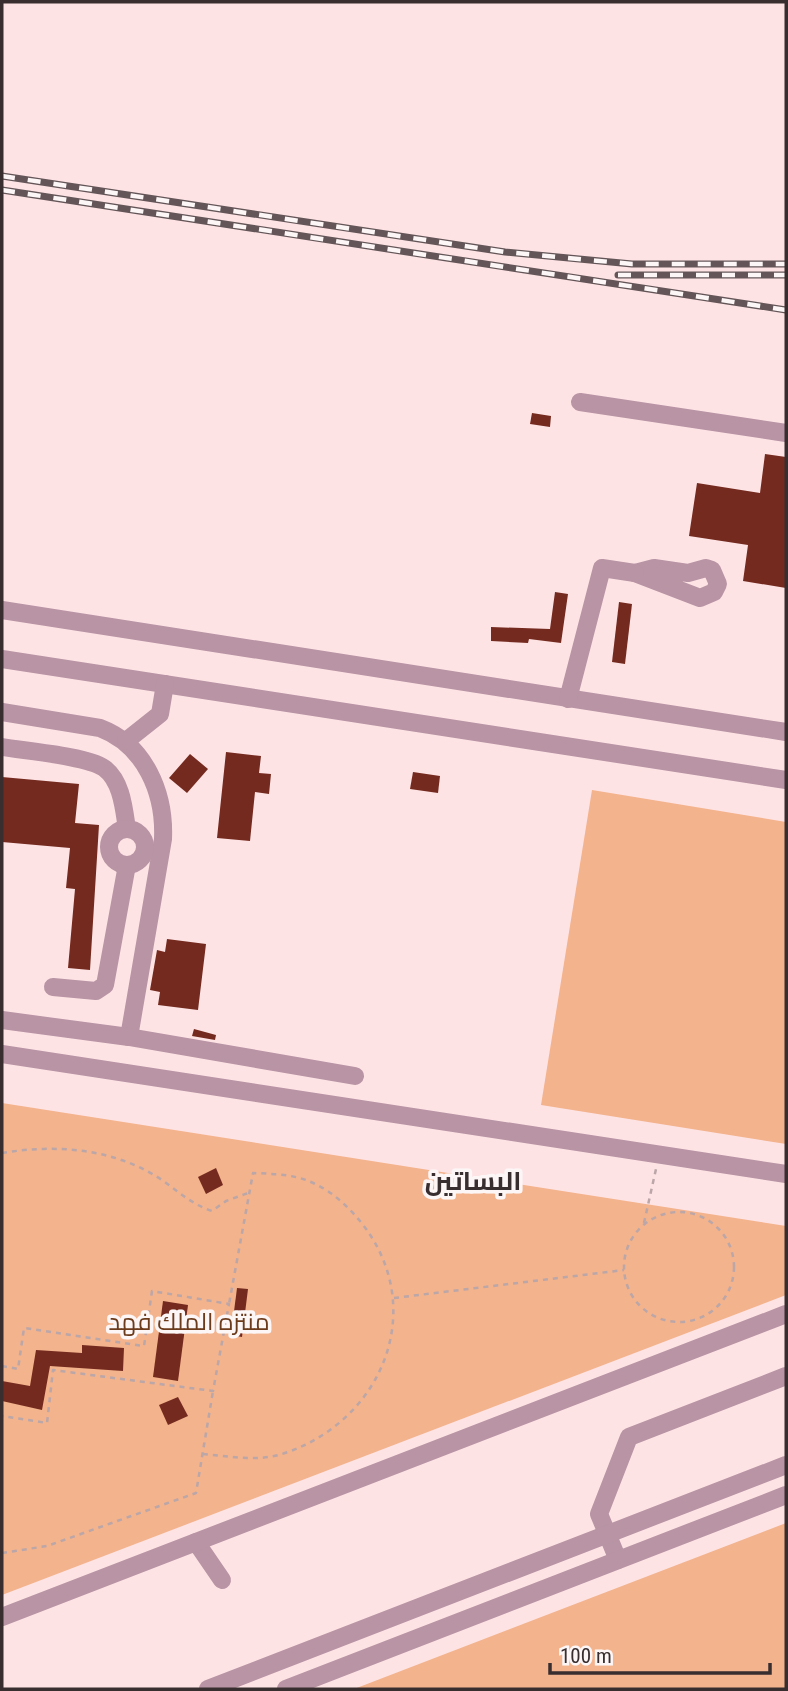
<svg xmlns="http://www.w3.org/2000/svg" width="788" height="1691" viewBox="0 0 788 1691" font-family="'Roboto Condensed',Cairo,sans-serif">
	<style>
		.green { fill: #f3b38d }
		.building { fill: #742a1e }
		.lines { fill: none; stroke-linecap: round; stroke-linejoin: round }
		.path { stroke: #bba6a8; stroke-width: 2.5; stroke-dasharray: 5 5; stroke-linecap: butt }
		.minor { stroke: #b894a4; stroke-width: 18 }
		.rail-casing { stroke: #645658; stroke-width: 7 }
		.rail { stroke: #fcf6f7; stroke-width: 4.5; stroke-dasharray: 13; stroke-linecap: butt }
		.labels { text-anchor: middle; dominant-baseline: central; stroke-width: 7; stroke-linejoin: round; paint-order: stroke }
		.park-label { font-size: 24px; fill: #6b3b1b; stroke: #fcf6f7 }
		.neighbourhood-label { font-size: 26px; font-weight: bold; fill: #382e2f; stroke: #fcf6f7 }
	</style>
	<rect width="100%" height="100%" fill="#fee3e5"/>
	<g class="green">
		<path d="M 592,790 L 786,822 L 786,1144 L 541,1105 Z"/>
		<path d="M 2,1103 L 786,1226 L 786,1295 L 2,1595 Z"/>
		<path d="M 786,1523 L 786,1689 L 354,1689 Z"/>
	</g>
	<g class="building">
		<path d="M 532,413 L 551,416 L 550,427 L 530,424 Z"/>
		<path d="M 765,454 L 786,457 L 786,588 L 743,581 L 748,545 L 689,536 L 697,483 L 760,493 Z"/>
		<path d="M 555,592 L 568,594 L 561,643 L 529,639 L 528,643 L 491,641 L 491,627 L 550,629 Z"/>
		<path d="M 619,602 L 632,604 L 625,664 L 612,662 Z"/>
		<path d="M 226,752 L 261,756 L 259,773 L 271,774 L 269,794 L 255,792 L 250,841 L 217,838 Z"/>
		<path d="M 190,754 L 208,769 L 187,793 L 169,778 Z"/>
		<path d="M 413,772 L 440,776 L 438,793 L 410,789 Z"/>
		<path d="M 2,777 L 79,784 L 75,823 L 99,825 L 90,970 L 68,968 L 75,889 L 66,888 L 70,848 L 2,842 Z"/>
		<path d="M 167,939 L 206,944 L 198,1010 L 158,1005 L 160,992 L 150,990 L 157,950 L 165,952 Z"/>
		<path d="M 194,1029 L 216,1035 L 215,1040 L 192,1036 Z"/>
		<path d="M 216,1168 L 223,1185 L 206,1194 L 198,1177 Z"/>
		<path d="M 237,1288 L 248,1289 L 242,1337 L 231,1335 Z"/>
		<path d="M 163,1301 L 188,1305 L 178,1381 L 153,1377 Z"/>
		<path d="M 82,1345 L 124,1348 L 123,1371 L 50,1366 L 42,1410 L 2,1401 L 2,1381 L 30,1386 L 36,1350 L 82,1353 Z"/>
		<path d="M 178,1397 L 188,1416 L 168,1425 L 159,1405 Z"/>
	</g>
	<g class="lines">
		<g class="path">
			<path d="M 2,1153 C 56,1144 114,1148 162,1180 C 179,1192 191,1204 212,1211 L 226,1201 L 248,1193"/>
			<circle cx="679" cy="1267" r="55"/>
			<path d="M 644,1223 L 656,1169"/>
			<path d="M 394,1298 L 624,1270"/>
			<path d="M 2,1366 L 18,1369 L 24,1328 L 144,1346 L 152,1291 L 229,1304 L 213,1391 L 53,1370 L 47,1423 L 2,1416"/>
			<path d="M 203,1454 C 228,1456 257,1462 282,1454 C 383,1422 430,1307 360,1221 C 348,1207 333,1192 315,1184 C 296,1174 274,1174 253,1173 L 229,1304"/>
			<path d="M 2,1553 L 47,1546 L 196,1493 L 213,1391"/>
		</g>
		<g class="minor">
			<path d="M 580,402 L 786,433"/>
			<path d="M 654,568 L 688,573 L 706,568 L 712,570 L 718,584 L 714,592 L 700,598 L 635,573 Z"/>
			<path d="M 2,610 L 786,732"/>
			<path d="M 2,659 L 786,780"/>
			<path d="M 568,699 L 602,568 L 635,573"/>
			<path d="M 2,712 L 100,728 C 145,745 165,793 163,839 L 129,1037"/>
			<path d="M 126,741 L 160,714 L 165,684"/>
			<path d="M 2,747 C 25,751 87,756 104,768 C 122,781 124,810 127,829"/>
			<circle cx="127" cy="847" r="18"/>
			<path d="M 53,987 L 96,991 L 105,985 L 127,865"/>
			<path d="M 2,1020 L 129,1037 L 355,1076"/>
			<path d="M 2,1054 L 786,1174"/>
			<path d="M 196,1542 L 222,1580"/>
			<path d="M 618,1560 L 599,1514 L 629,1437 L 786,1376"/>
			<path d="M 2,1617 L 786,1314"/>
			<path d="M 208,1689 L 786,1465"/>
			<path d="M 286,1689 L 786,1495"/>
		</g>
		<g class="rail-casing">
			<g id="rail">
				<path d="M 2,176 L 505,252 L 632,264 L 786,264"/>
				<path d="M 2,190 L 786,310"/>
				<path d="M 618,275 L 786,275"/>
			</g>
		</g>
		<use href="#rail" class="rail"/>
	</g>
	<g class="labels">
		<g class="park-label">
			<text x="189" y="1322">منتزه الملك فهد</text>
		</g>
		<g class="neighbourhood-label">
			<text x="473" y="1181">البساتين</text>
		</g>
	</g>
	<rect width="788" height="1691" fill="none" stroke="#382e2f" stroke-width="7"/>
	<path d="M550 1663v10h220v-10" fill="none" stroke="#382e2f" stroke-width="3.5"/>
	<text x="560" y="1663" font-size="21" fill="#382e2f" stroke="#fcf6f7" stroke-width="5" paint-order="stroke">100 m</text>
</svg>
